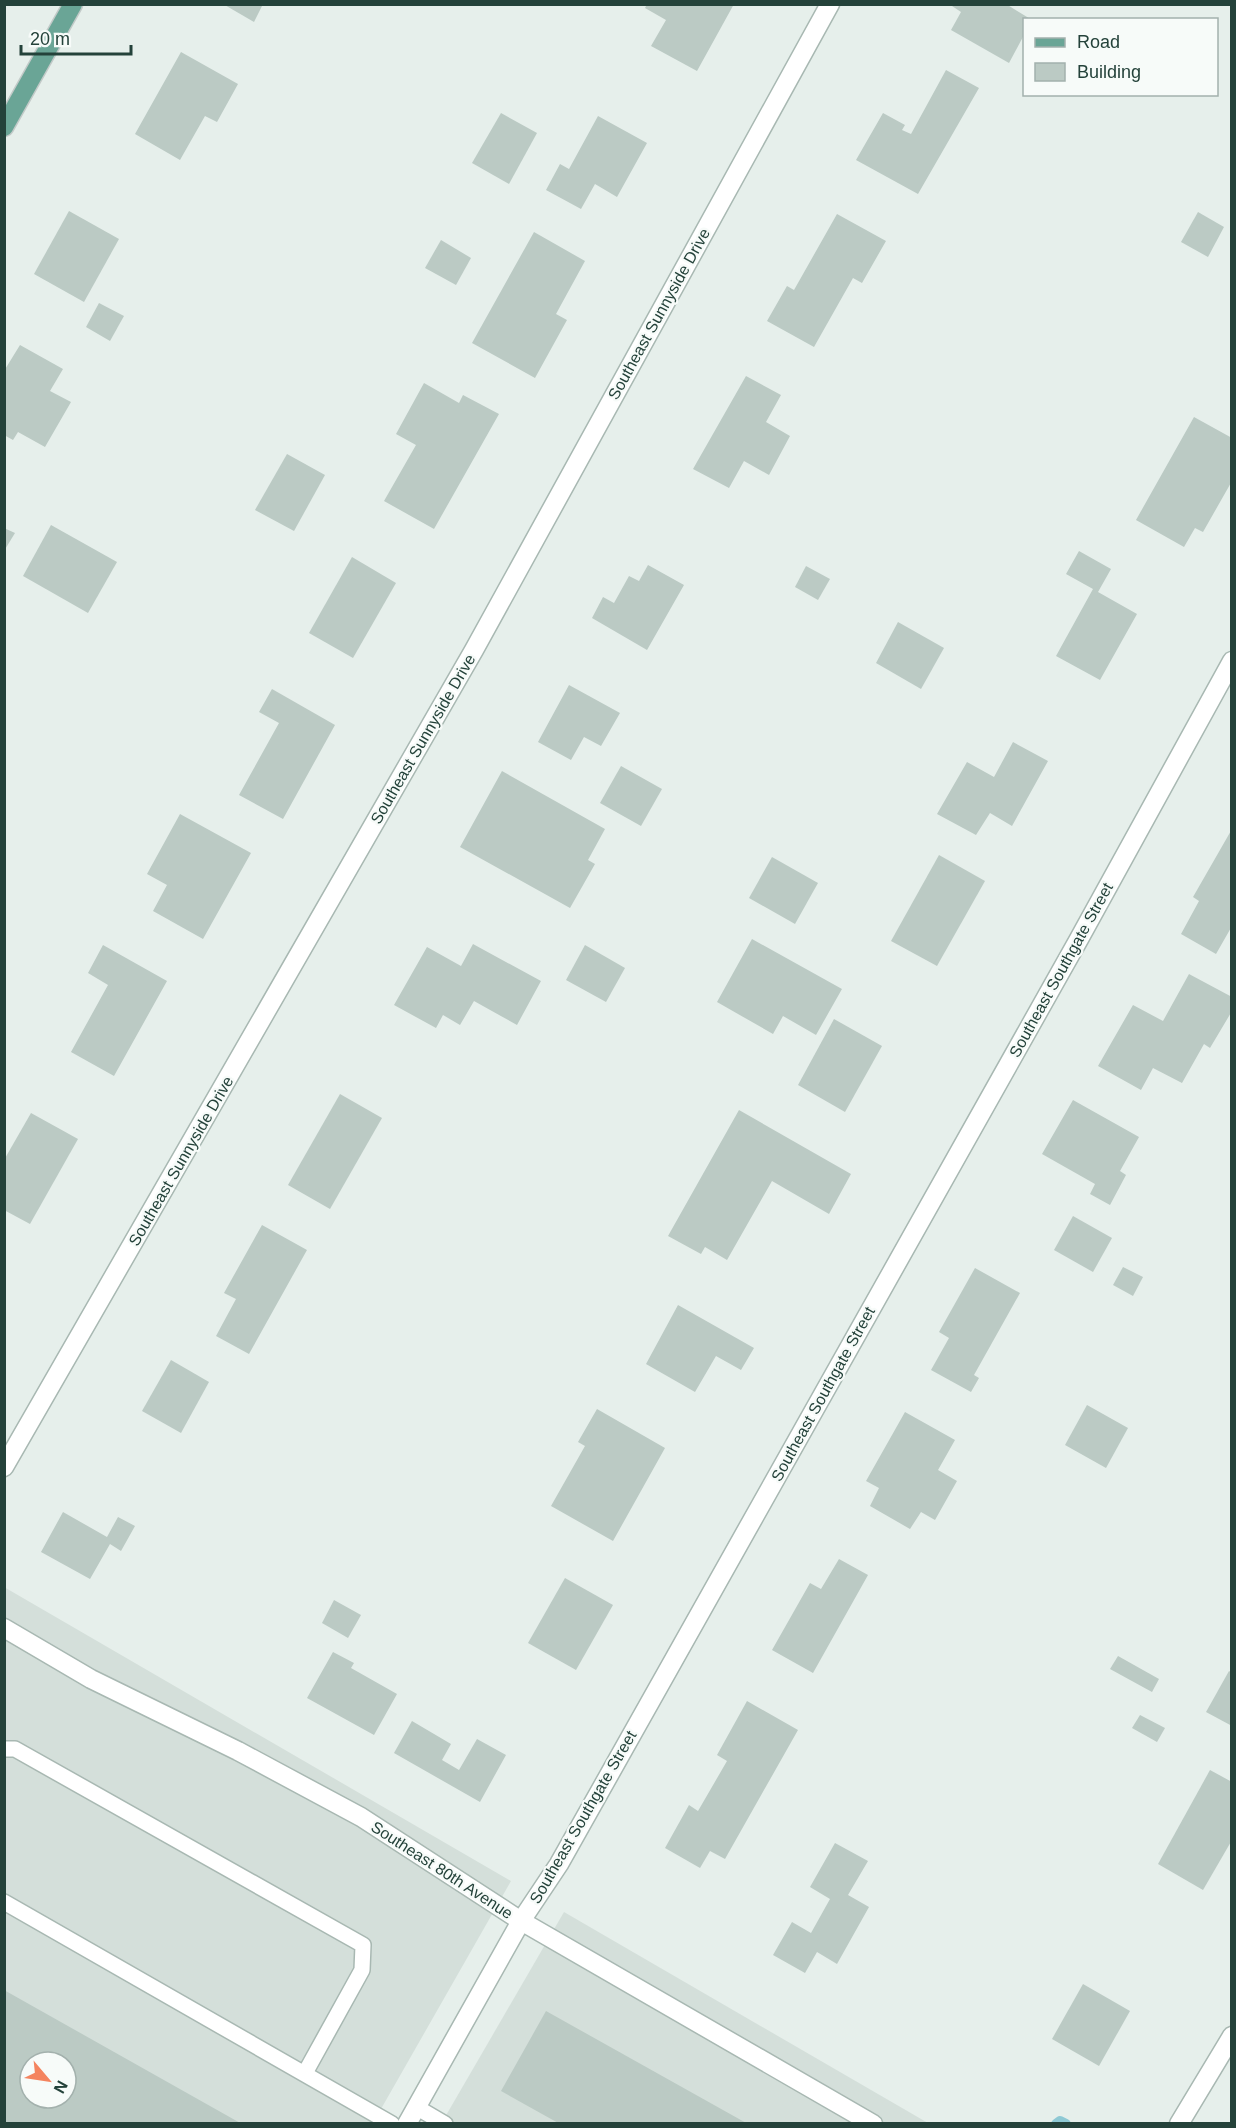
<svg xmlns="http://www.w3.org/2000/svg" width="1236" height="2128" viewBox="0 0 1236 2128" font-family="Arial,sans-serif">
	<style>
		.built { fill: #d4dfda; fill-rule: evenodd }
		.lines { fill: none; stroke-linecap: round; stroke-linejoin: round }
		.stream { stroke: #8ec9d4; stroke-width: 10 }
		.building { fill: #bbcac4; fill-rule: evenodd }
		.lane-casing { stroke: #a8b8b2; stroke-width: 18 }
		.street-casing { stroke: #a8b8b2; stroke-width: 21 }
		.primary-casing { stroke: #c2cac8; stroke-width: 21 }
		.lane { stroke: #fff; stroke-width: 15 }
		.street { stroke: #fff; stroke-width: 18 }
		.primary { stroke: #6aa596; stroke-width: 18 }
		.labels { text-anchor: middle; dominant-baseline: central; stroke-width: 4.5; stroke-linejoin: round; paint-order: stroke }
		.street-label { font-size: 16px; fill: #24423a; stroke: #f7fbf9 }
	</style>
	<rect width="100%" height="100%" fill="#e6efeb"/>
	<g class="built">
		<path d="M 4,1587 L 511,1881 L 373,2123 L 5,2123 ZM 30,2062 L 66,2062 L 66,2098 L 30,2098 Z"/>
		<path d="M 564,1912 L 928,2123 L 441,2124 Z"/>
	</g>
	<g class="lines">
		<path class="stream" d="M 1056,2124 L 1060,2121 L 1066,2124"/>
	</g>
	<g class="building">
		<path d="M 223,4 L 263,4 L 254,22 Z"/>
		<path d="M 647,4 L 734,4 L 697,71 L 651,46 L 666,20 L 645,8 Z"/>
		<path d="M 949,4 L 1006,4 L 1032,20 L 1024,20 L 1024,35 L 1009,63 L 951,30 L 961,12 Z"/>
		<path d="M 181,52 L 238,84 L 217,122 L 205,116 L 180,160 L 135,134 Z"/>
		<path d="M 946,70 L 979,88 L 918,194 L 856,160 L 883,113 L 905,125 L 902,130 L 911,134 Z"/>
		<path d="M 501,113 L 537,133 L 509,184 L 472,163 Z"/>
		<path d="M 598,116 L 647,143 L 617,197 L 595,184 L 581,209 L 546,190 L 560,164 L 569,169 Z"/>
		<path d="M 69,211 L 119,239 L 84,302 L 34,274 Z"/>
		<path d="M 1198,212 L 1224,227 L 1208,257 L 1181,242 Z"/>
		<path d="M 837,214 L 886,241 L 862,283 L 853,278 L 814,347 L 767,321 L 787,286 L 794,290 Z"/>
		<path d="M 534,232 L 585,261 L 556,314 L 567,320 L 535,378 L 472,343 Z"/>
		<path d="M 441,240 L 471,258 L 456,285 L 425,268 Z"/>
		<path d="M 99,303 L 124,316 L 110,341 L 86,327 Z"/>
		<path d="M 20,345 L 63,369 L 50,391 L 71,402 L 45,447 L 18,432 L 13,440 L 4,435 L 4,371 Z"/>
		<path d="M 746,376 L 781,395 L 766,422 L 790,436 L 769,475 L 744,461 L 729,488 L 693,469 Z"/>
		<path d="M 424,383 L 459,403 L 463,395 L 499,414 L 434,529 L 384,501 L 416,445 L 396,434 Z"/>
		<path d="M 1194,417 L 1232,438 L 1232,481 L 1203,532 L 1195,528 L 1184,547 L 1136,520 Z"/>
		<path d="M 287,454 L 325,475 L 294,531 L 255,510 Z"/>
		<path d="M 51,525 L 117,562 L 88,613 L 23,576 Z"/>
		<path d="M 4,528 L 15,533 L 4,551 Z"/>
		<path d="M 1079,551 L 1111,569 L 1098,592 L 1137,614 L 1100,680 L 1056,656 L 1093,589 L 1066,574 Z"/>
		<path d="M 352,557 L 396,583 L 353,658 L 309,633 Z"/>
		<path d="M 648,565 L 684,585 L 647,650 L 592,618 L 603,597 L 614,603 L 629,576 L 639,581 Z"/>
		<path d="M 806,566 L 830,579 L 818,600 L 795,587 Z"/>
		<path d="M 898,622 L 944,648 L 921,689 L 876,663 Z"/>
		<path d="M 569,685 L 620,713 L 601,746 L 584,737 L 571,760 L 538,742 Z"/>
		<path d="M 272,689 L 335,725 L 283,819 L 239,795 L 279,723 L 259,712 Z"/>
		<path d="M 1013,742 L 1048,761 L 1012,826 L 990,813 L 976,835 L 937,814 L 967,762 L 994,777 Z"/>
		<path d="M 621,766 L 662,789 L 641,826 L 600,803 Z"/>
		<path d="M 502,771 L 605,829 L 588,860 L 595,864 L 570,908 L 460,847 Z"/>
		<path d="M 180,814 L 251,853 L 203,939 L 153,911 L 167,885 L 147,874 Z"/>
		<path d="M 1232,829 L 1232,926 L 1216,954 L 1181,934 L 1199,901 L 1193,897 Z"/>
		<path d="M 939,855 L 985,881 L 937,966 L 891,941 Z"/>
		<path d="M 772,857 L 818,883 L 795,924 L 749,898 Z"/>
		<path d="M 752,939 L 842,989 L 816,1035 L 783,1016 L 773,1034 L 717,1002 Z"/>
		<path d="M 473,944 L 541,981 L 517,1025 L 474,1001 L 460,1025 L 443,1015 L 436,1028 L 394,1005 L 427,947 L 461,966 Z"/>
		<path d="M 103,945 L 167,981 L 114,1076 L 71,1052 L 108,985 L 88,973 Z"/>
		<path d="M 585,945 L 625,968 L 606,1002 L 566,980 Z"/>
		<path d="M 1189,974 L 1232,997 L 1232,1011 L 1210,1048 L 1204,1044 L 1182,1083 L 1153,1068 L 1141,1090 L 1098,1066 L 1133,1005 L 1163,1021 Z"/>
		<path d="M 834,1019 L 882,1046 L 845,1112 L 798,1085 Z"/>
		<path d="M 340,1094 L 382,1118 L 330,1209 L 288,1185 Z"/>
		<path d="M 1073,1100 L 1139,1137 L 1120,1171 L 1126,1175 L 1110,1205 L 1090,1194 L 1095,1184 L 1042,1154 Z"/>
		<path d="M 739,1110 L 851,1174 L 829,1214 L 772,1181 L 727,1260 L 705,1247 L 701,1254 L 668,1236 Z"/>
		<path d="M 31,1113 L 78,1139 L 30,1224 L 4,1210 L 4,1160 Z"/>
		<path d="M 1073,1216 L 1112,1238 L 1093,1272 L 1054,1250 Z"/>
		<path d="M 262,1225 L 307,1250 L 249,1354 L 216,1336 L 236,1299 L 224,1293 Z"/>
		<path d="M 1123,1267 L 1143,1277 L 1133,1296 L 1113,1285 Z"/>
		<path d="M 975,1268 L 1020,1293 L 974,1375 L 979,1378 L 971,1392 L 931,1370 L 949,1338 L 939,1332 Z"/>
		<path d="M 678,1305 L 754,1348 L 741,1370 L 716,1356 L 695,1392 L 646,1364 Z"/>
		<path d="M 171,1360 L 209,1382 L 181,1433 L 142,1411 Z"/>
		<path d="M 1087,1405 L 1128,1428 L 1106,1468 L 1065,1445 Z"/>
		<path d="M 597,1409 L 665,1448 L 613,1541 L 551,1506 L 585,1446 L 578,1442 Z"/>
		<path d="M 905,1412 L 955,1440 L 938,1470 L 957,1481 L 935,1520 L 921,1512 L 910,1529 L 870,1506 L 879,1488 L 866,1481 Z"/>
		<path d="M 63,1512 L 107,1537 L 118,1517 L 135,1526 L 121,1551 L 110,1544 L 90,1579 L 41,1552 Z"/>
		<path d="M 839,1559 L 868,1575 L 813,1673 L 772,1650 L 810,1583 L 821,1589 Z"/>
		<path d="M 565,1578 L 613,1605 L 576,1670 L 528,1643 Z"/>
		<path d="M 334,1600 L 361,1615 L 348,1638 L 322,1623 Z"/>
		<path d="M 333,1652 L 354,1663 L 351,1668 L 397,1694 L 374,1735 L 307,1698 Z"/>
		<path d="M 1118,1656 L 1159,1679 L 1152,1692 L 1110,1669 Z"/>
		<path d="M 1229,1671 L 1232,1673 L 1232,1726 L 1206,1712 Z"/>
		<path d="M 747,1701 L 798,1730 L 725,1859 L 710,1851 L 700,1868 L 665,1848 L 689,1805 L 698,1811 L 727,1761 L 717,1755 Z"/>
		<path d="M 1140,1715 L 1165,1728 L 1157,1742 L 1132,1728 Z"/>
		<path d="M 412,1721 L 451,1744 L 442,1760 L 459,1770 L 477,1739 L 506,1755 L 480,1802 L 394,1753 Z"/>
		<path d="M 1210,1770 L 1232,1782 L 1232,1840 L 1203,1890 L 1158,1864 Z"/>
		<path d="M 835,1843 L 868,1861 L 848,1895 L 869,1907 L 837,1964 L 817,1952 L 805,1973 L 773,1955 L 792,1922 L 811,1933 L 830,1899 L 810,1887 Z"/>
		<path d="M 1083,1984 L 1130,2011 L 1099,2066 L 1052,2039 Z"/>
		<path d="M 4,1990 L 242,2124 L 4,2124 ZM 30,2062 L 66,2062 L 66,2098 L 30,2098 Z"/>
		<path d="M 546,2011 L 748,2124 L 560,2124 L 501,2091 Z"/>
	</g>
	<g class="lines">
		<g class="lane-casing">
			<g id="lane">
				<path d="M 4,1749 L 15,1749 L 363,1945 L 362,1970 L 305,2073"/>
				<path d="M 4,1902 L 392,2124"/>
				<path d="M 416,2107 L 445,2124"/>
			</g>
		</g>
		<g class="street-casing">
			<g id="street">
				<path d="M 4,1467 L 474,650 L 830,4"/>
				<path d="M 4,1628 L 91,1679 L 238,1751 L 361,1817 L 521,1921 L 873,2124"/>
				<path d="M 407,2124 L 521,1921 L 559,1864 L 1079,939 L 1232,661"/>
				<path d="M 1179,2124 L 1232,2036"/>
			</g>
		</g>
		<g class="primary-casing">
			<path id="primary" d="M 4,127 L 73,4"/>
		</g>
		<use href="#lane" class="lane"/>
		<use href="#street" class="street"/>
		<use href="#primary" class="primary"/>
	</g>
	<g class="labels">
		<g class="street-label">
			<text transform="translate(659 314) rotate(-61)">Southeast Sunnyside Drive</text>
			<text transform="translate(423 739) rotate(-60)">Southeast Sunnyside Drive</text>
			<text transform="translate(1061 970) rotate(-61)">Southeast Southgate Street</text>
			<text transform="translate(181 1161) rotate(-60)">Southeast Sunnyside Drive</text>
			<text transform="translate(823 1394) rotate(-61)">Southeast Southgate Street</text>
			<text transform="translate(583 1817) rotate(-60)">Southeast Southgate Street</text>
			<text transform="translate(442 1870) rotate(33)">Southeast 80th Avenue</text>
		</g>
	</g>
	<rect width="1236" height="2128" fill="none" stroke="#24423a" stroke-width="12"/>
	<rect x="1023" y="18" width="195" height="78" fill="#f7fbf9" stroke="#a3b1ad" stroke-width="1.5"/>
	<rect x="1035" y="38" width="30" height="9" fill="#6aa596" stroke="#a3b1ad" stroke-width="1.5"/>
	<text x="1077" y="48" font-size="18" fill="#24423a">Road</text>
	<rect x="1035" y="63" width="30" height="18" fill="#bbcac4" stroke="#a3b1ad" stroke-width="1.5"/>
	<text x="1077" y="78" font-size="18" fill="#24423a">Building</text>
	<g transform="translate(48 2080) rotate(119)"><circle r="28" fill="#f7fbf9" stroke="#a3b1ad" stroke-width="1.5"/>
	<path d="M0-4.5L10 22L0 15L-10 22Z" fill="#f4845f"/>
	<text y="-9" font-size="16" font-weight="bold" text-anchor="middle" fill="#24423a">N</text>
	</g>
	<path d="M21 45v9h110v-9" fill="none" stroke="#24423a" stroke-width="3"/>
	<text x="30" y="45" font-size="18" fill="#24423a" stroke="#f7fbf9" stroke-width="4.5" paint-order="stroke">20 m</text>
</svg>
